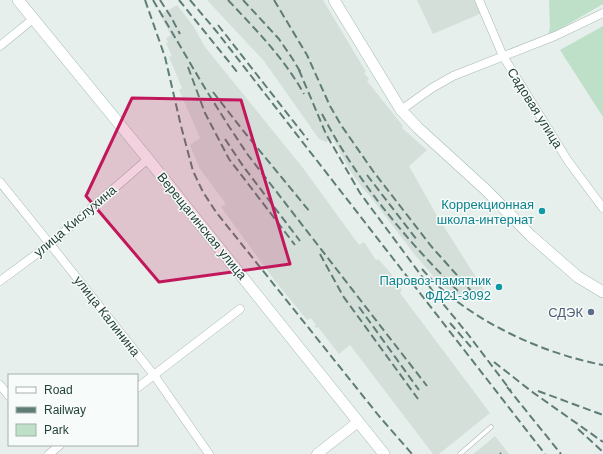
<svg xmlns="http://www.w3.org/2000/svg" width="603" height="454" viewBox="0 0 603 454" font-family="Helvetica,sans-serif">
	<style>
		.built { fill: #d4dfda }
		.green { fill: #bfe0c8 }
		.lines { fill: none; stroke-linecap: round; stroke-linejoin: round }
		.service-casing { stroke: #a8b8b2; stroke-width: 5 }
		.minor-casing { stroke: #a8b8b2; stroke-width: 9 }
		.tertiary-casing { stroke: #a8b8b2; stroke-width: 11 }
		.secondary-casing { stroke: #a4bbb3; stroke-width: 12 }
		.service { stroke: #fff; stroke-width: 4 }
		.minor { stroke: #fff; stroke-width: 8 }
		.tertiary { stroke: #fff; stroke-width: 10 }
		.secondary { stroke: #fff; stroke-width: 11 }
		.rail { stroke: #5f7d75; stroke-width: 2; stroke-dasharray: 8 4; stroke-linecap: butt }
		.marked { fill: #c2185b; fill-opacity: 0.2; stroke: #c2185b; stroke-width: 3; stroke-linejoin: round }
		.culture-dot { fill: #0f9aa8; stroke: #f7fbf9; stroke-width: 1.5 }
		.service-dot { fill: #5c6f8a; stroke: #f7fbf9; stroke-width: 1.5 }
		.labels { text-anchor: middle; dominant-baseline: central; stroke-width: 3; stroke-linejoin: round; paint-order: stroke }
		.street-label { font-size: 13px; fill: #24423a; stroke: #f7fbf9 }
		.culture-label { font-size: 13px; fill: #0d838f; stroke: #f7fbf9; text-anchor: end }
		.service-label { font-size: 13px; fill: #4e5e75; stroke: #f7fbf9; text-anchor: end }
	</style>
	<rect width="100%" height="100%" fill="#e6efeb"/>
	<g class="built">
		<path d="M 207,0 L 323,0 L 366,72 L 364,73 L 369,79 L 367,81 L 403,126 L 402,128 L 427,150 L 409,166 L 436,214 L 486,293 L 477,299 L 473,298 L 464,301 L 460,299 L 447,289 L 435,278 L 415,255 L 370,196 L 363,189 L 349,169 L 333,139 L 326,142 L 319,139 L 264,61 Z"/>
		<path d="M 417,0 L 476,0 L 482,13 L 433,34 Z"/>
		<path d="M 177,5 L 194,27 L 205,47 L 303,168 L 359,245 L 364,242 L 376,260 L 378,259 L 389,271 L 402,290 L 400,293 L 490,413 L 439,454 L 433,454 L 350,345 L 339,354 L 318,327 L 316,328 L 314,326 L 316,325 L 311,318 L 307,320 L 275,281 L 221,207 L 226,204 L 200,169 L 190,145 L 200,138 L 179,90 L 182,88 L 169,57 L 172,56 L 166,43 L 168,42 L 166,38 L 171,35 L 160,15 Z"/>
		<path d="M 495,436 L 509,454 L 473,454 L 482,447 Z"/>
	</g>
	<g class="green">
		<path d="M 549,0 L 603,0 L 603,4 L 548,36 L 550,27 Z"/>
		<path d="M 603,26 L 603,117 L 560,50 Z"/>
	</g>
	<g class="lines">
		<g class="service-casing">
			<path id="service" d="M 460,454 L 491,427"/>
		</g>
		<g class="minor-casing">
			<g id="minor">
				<path d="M 479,0 L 503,56 L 568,161 L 603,208"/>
				<path d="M 0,46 L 33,19"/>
				<path d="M 401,110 L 432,88 L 453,76 L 555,36 L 603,13"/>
				<path d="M 0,182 L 50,244 L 154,375 L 209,454"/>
				<path d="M 0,281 L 50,244 L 148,159"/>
				<path d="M 0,385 L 9,396"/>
				<path d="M 137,388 L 240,309"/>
				<path d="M 49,454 L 60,445"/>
			</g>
		</g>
		<g class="tertiary-casing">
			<path id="tertiary" d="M 317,454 L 358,422"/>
		</g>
		<g class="secondary-casing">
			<g id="secondary">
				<path d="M 18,0 L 148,159 L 384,454"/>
				<path d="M 334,0 L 401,110 L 418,128 L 486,190 L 531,236 L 578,277 L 603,292"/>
			</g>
		</g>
		<use href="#service" class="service"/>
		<use href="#minor" class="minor"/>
		<use href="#tertiary" class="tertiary"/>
		<use href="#secondary" class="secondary"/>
		<g class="rail">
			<path d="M 145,0 L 165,57 L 181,126 L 193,171 L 203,192 L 216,212 L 379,416 L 412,454"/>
			<path d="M 153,0 L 206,90 L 230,128 L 248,155 L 427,386"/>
			<path d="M 160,0 L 171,17 L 180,34"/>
			<path d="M 179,0 L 238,73"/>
			<path d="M 190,0 L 217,32 L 545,454"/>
			<path d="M 228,0 C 256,30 284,58 304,94"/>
			<path d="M 243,0 L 279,39 L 292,58 L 301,73"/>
			<path d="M 274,0 L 307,55 L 330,106 L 341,125 L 373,171 L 431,246 L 472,292"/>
			<path d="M 218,25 L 308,140"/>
			<path d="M 188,67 L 205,113 L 229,159 L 295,245"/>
			<path d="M 299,70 L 326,134 L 360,193 L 435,294 L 467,333 L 511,391"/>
			<path d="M 213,92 L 241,128 L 310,212"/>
			<path d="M 322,114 C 357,181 406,240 460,293"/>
			<path d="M 225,139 L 243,166 L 300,241"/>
			<path d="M 367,175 L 417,240"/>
			<path d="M 320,254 L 343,296 L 418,399"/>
			<path d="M 422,269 C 464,318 540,353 603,365"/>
			<path d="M 359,307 L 419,390"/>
			<path d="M 450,323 L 471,347"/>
			<path d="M 494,362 L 531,391 L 603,442"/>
			<path d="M 507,387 L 561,454"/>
			<path d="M 538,391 L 603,415"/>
			<path d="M 578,429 L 603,452"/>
			<path d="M 500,453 L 501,454"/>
		</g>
	</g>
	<path class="marked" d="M 132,98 L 241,100 L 290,264 L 159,282 L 86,196 Z"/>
	<g class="culture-dot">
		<circle cx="542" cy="211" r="4"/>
		<circle cx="499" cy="287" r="4"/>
	</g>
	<circle class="service-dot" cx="591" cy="312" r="4"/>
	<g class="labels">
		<g class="street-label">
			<text transform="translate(535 108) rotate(58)">Садовая улица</text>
			<text transform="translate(75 221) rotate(-40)">улица Кислухина</text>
			<text transform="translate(202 226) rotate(51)">Верещагинская улица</text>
			<text transform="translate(107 316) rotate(52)">улица Калинина</text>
		</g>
		<g class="culture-label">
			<text x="534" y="204">Коррекционная<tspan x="534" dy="15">школа-интернат</tspan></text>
			<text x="491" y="280">Паровоз-памятник<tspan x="491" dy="15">ФД21-3092</tspan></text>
		</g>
		<g class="service-label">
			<text x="583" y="312">СДЭК</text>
		</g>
	</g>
	<rect x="8" y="374" width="130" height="72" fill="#f7fbf9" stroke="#a3b1ad"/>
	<rect x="16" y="387" width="20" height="6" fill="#ffffff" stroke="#a3b1ad"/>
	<text x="44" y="394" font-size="12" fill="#24423a">Road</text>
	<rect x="16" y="407" width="20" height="6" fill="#5f7d75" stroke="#a3b1ad"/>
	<text x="44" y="414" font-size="12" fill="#24423a">Railway</text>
	<rect x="16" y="424" width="20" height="12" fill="#bfe0c8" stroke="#a3b1ad"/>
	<text x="44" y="434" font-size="12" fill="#24423a">Park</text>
</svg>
